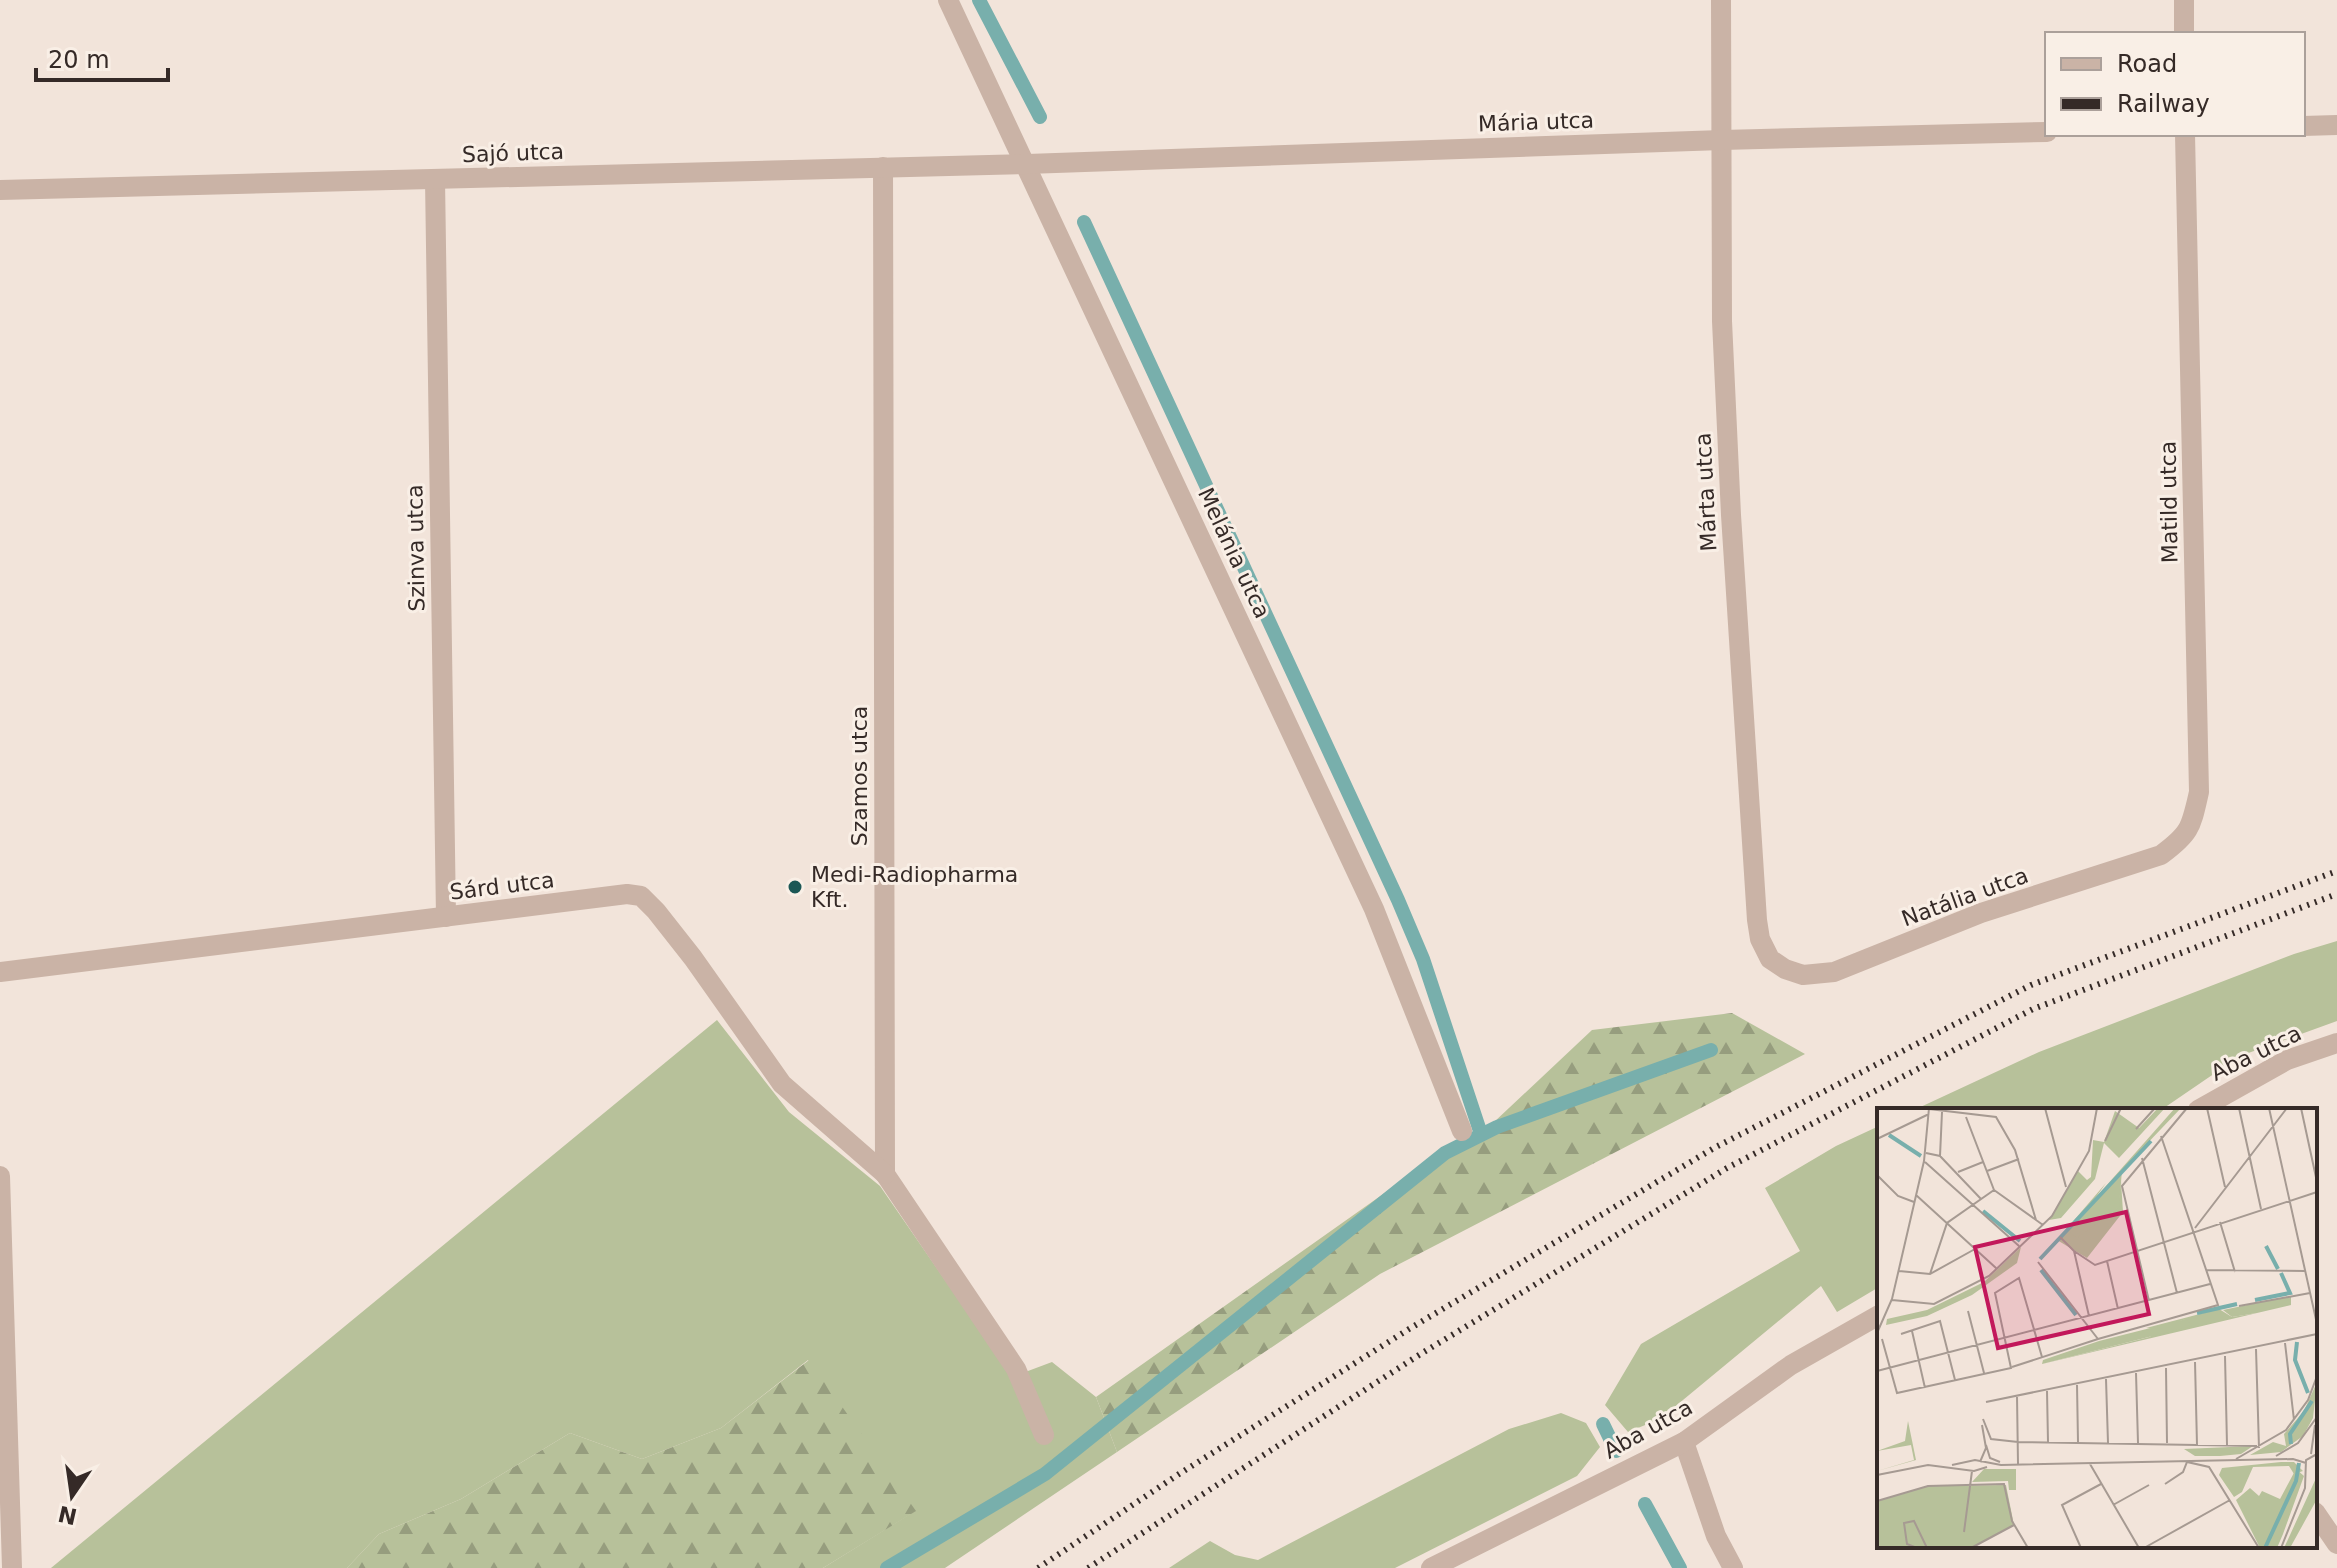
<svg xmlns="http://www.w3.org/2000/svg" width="2337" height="1568" viewBox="0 0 2337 1568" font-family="'DejaVu Sans',sans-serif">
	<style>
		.grass { fill: #b7c19a }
		.forest { fill: url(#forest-firs) }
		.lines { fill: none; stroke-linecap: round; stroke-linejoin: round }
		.stream { stroke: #78afac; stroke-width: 14 }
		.minor { stroke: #cab3a6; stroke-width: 20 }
		.rail { stroke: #352a27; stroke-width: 6; stroke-dasharray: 2 6; stroke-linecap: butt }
		.poi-dot { fill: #1c5755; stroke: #f9efe6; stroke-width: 3 }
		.labels { text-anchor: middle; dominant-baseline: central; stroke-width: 6; stroke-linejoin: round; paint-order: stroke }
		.street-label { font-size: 22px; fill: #352a27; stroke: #f9efe6 }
		.poi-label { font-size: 22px; fill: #352a27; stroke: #f9efe6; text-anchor: start }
		.inset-river { fill: none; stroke: #78afac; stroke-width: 4 }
		.inset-road { fill: none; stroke: #a69a92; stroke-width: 2 }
		.view { fill: #c2185b; fill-opacity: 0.15; stroke: #c2185b; stroke-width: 4 }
		.inset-edge { fill: none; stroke: #352a27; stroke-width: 4 }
	</style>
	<defs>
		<pattern id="forest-firs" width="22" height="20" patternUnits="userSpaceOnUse" patternTransform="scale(2)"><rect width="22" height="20" fill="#b7c19a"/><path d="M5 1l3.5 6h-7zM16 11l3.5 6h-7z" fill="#969d7e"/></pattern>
	</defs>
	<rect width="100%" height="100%" fill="#f2e4da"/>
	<g class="grass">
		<path d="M 2337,941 L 2337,1021 L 2240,1056 L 2161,1110 L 1914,1110 L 2039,1052 L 2294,954 Z"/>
		<path d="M 717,1020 L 789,1112 L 880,1186 L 1012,1377 L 1052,1362 L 1096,1397 L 1117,1452 L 945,1568 L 823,1568 L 915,1511 L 808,1360 L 721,1428 L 642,1459 L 570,1433 L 461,1499 L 379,1534 L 347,1568 L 51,1568 Z"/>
		<path d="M 1879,1126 L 1879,1287 L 1837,1312 L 1821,1286 L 1660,1419 L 1628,1432 L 1605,1405 L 1641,1344 L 1800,1251 L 1765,1188 L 1836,1146 Z"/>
		<path d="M 1561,1413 L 1586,1423 L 1600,1447 L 1577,1476 L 1395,1568 L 1169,1568 L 1210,1541 L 1235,1555 L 1258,1560 L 1509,1429 Z"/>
	</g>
	<g class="forest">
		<path d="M 1732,1013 L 1805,1054 L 1380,1274 L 1117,1452 L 1096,1397 L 1444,1151 L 1493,1123 L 1592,1030 Z"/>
		<path d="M 809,1360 L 916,1511 L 823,1568 L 347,1568 L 379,1534 L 461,1499 L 570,1433 L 642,1459 L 721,1428 Z"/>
	</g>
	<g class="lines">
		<g class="stream">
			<path d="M 979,0 L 1040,117"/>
			<path d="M 1084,222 L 1398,900 L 1423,959 L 1481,1134"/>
			<path d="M 1603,1424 L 1616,1451"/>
			<path d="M 1645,1504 L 1680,1568"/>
			<path d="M 887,1568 L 1045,1474 L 1445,1153 L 1497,1127 L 1711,1050"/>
		</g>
		<g class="minor">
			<path d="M 948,0 L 1374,909 L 1462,1131"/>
			<path d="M 1721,0 L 1722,321 L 1731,515 L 1757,920 L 1760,939 L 1770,959 L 1785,969 L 1803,975 L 1834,972 L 1981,913 L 2161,855 C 2191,833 2191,827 2199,792 L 2185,134"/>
			<path d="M 2184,0 L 2184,34"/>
			<path d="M 2303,126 L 2337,125"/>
			<path d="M 883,167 L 885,1174 L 1016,1369 L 1044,1435"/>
			<path d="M 435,179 L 446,917"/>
			<path d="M 0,190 L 1027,164 L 1722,140 L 2047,132"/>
			<path d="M 0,972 L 627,894 L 641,896 L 656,911 L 693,958 L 782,1084 L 885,1174"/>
			<path d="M 2198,1110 L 2287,1060 L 2337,1043"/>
			<path d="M 0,1176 L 12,1568"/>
			<path d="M 1684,1442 L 1716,1536 L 1733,1568"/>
			<path d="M 2315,1512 L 2337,1544"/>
			<path d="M 1431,1568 L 1684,1442 L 1791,1365 L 1879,1315"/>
		</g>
		<g class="rail">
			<path d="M 1038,1568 L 1179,1474 L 1409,1329 L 1714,1148 L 2031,985 L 2337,871"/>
			<path d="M 1088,1568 L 1419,1355 L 1727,1168 L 2033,1009 L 2337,894"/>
		</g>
	</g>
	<circle class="poi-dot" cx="795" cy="887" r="8"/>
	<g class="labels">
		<g class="street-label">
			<text transform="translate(1536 122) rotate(-2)">Mária utca</text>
			<text transform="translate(513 153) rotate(-2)">Sajó utca</text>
			<text transform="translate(1706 492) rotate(-93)">Márta utca</text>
			<text transform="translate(2169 502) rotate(-91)">Matild utca</text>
			<text transform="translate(416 548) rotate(-91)">Szinva utca</text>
			<text transform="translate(1234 553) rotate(65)">Melánia utca</text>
			<text transform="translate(859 776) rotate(-90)">Szamos utca</text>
			<text transform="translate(502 886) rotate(-7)">Sárd utca</text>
			<text transform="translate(1965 897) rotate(-20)">Natália utca</text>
			<text transform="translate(2256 1053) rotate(-26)">Aba utca</text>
			<text transform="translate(1648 1429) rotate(-29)">Aba utca</text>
		</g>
		<g class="poi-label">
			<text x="811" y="874">Medi-Radiopharma<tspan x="811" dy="25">Kft.</tspan></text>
		</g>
	</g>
	<g transform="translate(1877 1108)">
		<rect width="440" height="440" fill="#f2e4da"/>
		<path d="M 244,73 L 246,104 L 210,150 L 180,132 L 229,75 L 207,106 L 204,124 L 241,99 ZM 144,139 L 140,155 L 95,187 L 50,208 L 9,217 L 10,211 L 50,202 L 107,174 ZM 342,201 L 355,209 L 380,205 L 165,256 L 272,229 L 309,211 L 280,221 L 269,220 ZM 31,313 L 39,352 L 0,363 L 37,352 L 34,337 L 0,343 L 28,333 ZM 107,361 L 139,361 L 139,382 L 132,382 L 131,373 L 95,374 ZM 419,361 L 427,368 L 406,426 L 400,440 L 383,440 L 359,392 L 373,380 L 382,388 L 385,383 L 403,391 ZM 440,368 L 440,391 L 413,440 L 407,440 Z" fill="#b7c19a"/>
		<path d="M 281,0 L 288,0 L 242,50 L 227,35 L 218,71 L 184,110 L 172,112 L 201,63 L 210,72 L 214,69 L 216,32 L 227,34 L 238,3 L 262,20 ZM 298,0 L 304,0 L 245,62 L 242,99 L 200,130 L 190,122 ZM 414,188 L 414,197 L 380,205 L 355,209 L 346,202 ZM 309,211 L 315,218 L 165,256 L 166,252 L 222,233 Z" fill="#b7c19a"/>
		<path d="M 440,274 L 436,310 L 426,328 L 404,344 L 373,347 L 396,334 L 409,338 L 407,326 L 427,303 ZM 376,338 L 364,346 L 343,348 L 318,348 L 307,341 ZM 404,354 L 417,354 L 426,363 L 417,366 L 412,358 L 376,359 L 365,384 L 357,389 L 342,367 L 345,360 ZM 129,377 L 137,417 L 94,440 L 0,440 L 0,393 L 51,378 Z" fill="#b7c19a"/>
		<path class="inset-river" d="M 12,27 L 44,48M 106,103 L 143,133M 389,138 L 401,161M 163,151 L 274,33M 164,162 L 199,207M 378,192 L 413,185 L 404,165M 320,205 L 360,196M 420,234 L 418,252 L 431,285M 414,336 L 413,326 L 435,293M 388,440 L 419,373 L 422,355"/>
		<path class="inset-road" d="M 168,0 L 189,79M 330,0 L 348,79M 362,0 L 384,101M 392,0 L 440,216M 424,0 L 440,74M 52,1 L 119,9 L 138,42 L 159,112M 89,9 L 117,82M 259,21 L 278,0M 0,31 L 52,6M 228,33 L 244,0M 49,45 L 63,48 L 104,91M 63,48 L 65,4M 265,50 L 300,185M 48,54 L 142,138M 110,63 L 142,51M 81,64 L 106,54M 0,67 L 21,88 L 37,94M 117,82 L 166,117M 39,87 L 119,160M 343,114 L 358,164M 318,120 L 410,0M 183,129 L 197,143 L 212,208M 197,143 L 218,157 L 440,84M 230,153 L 241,201M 161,154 L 221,231M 329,162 L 428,163M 22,163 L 53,166 L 98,141M 53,166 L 70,115 L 117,82M 15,192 L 57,196 L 112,168 L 175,108 L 212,43 L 220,0M 272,193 L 245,78 L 310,0M 362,198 L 433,185M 91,203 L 107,265M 35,223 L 48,280M 0,225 L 15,191 L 47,53 L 52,0M 24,226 L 63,213 L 78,272M 5,231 L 20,285 L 134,260 L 118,185 L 142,170 L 165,249M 221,231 L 341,197 L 284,28M 408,235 L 417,312M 379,241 L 382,340M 348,248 L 350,337M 318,254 L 320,337M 135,259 L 221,231M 289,260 L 290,335M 0,263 L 333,176M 259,265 L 261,335M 229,271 L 231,335M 200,277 L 201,334M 170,283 L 171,334M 140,288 L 141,356M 109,294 L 440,226M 106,311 L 114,331 L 141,334 L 380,338M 109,337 L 113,350 L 123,354M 434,346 L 438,317M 399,348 L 421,335 L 440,309M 359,351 L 409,322 L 431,292 L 440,268M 103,354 L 109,340 L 105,317M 213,356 L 262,440M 75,357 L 98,352 L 124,357 L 416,351 L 429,355M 0,367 L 51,357 L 97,363 L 110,359M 288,376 L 306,364 L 310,354 L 332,359 L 382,440M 0,393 L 51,378 L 127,376 L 135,413 L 151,440M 236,397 L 272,377M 87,424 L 95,363M 40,440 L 30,436 L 27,415 L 37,413 L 50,440M 94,440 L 137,417M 204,440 L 185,397 L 224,376M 267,440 L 353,392M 404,440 L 428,380 L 429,352 L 440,346"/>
		<path class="view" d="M 249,104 L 272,206 L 121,240 L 98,139 Z"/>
		<rect width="440" height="440" class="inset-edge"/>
	</g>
	<rect x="2045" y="32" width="260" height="104" fill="#f9efe6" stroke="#aba09a" stroke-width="2"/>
	<rect x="2061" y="58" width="40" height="12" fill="#cab3a6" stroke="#aba09a" stroke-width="2"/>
	<text x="2117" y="72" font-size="24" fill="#352a27">Road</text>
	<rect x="2061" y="98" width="40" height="12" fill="#352a27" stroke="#aba09a" stroke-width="2"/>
	<text x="2117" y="112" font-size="24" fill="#352a27">Railway</text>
	<g transform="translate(72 1496) rotate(193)" stroke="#f9efe6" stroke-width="6" paint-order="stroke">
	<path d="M0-6L14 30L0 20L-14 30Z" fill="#352a27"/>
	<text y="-12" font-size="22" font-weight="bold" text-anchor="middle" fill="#352a27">N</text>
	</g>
	<path d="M36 68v12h132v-12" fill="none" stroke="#352a27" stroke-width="4"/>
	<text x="48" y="68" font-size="24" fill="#352a27" stroke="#f9efe6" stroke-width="6" paint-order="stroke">20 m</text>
</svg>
